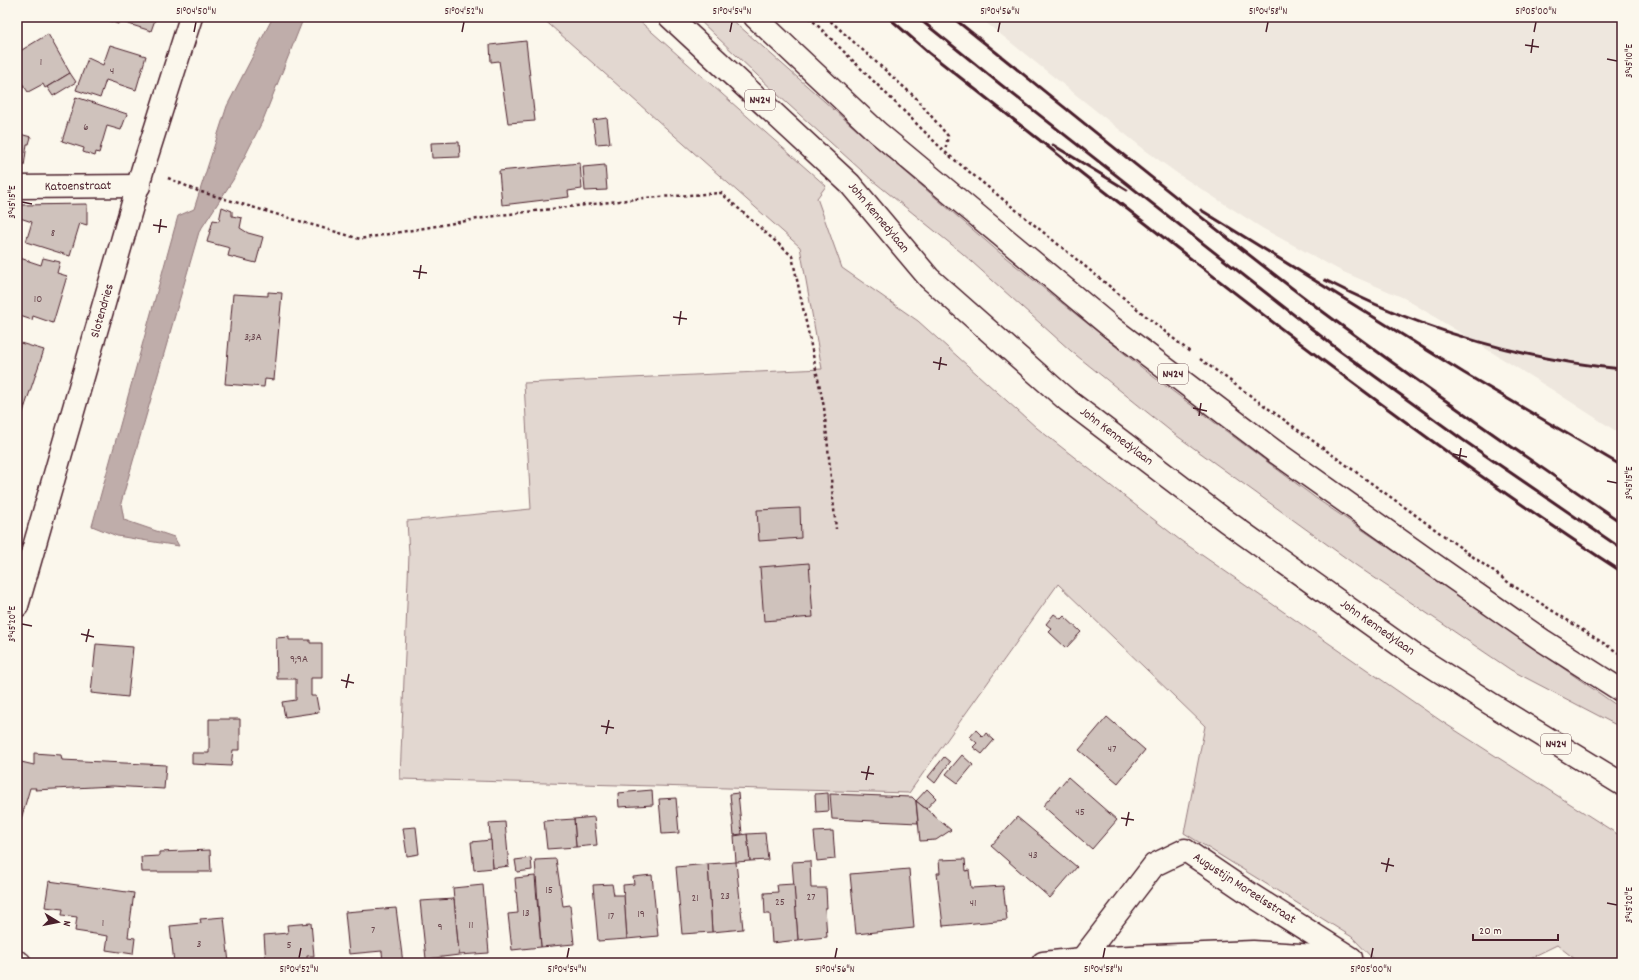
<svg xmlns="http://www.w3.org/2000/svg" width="1639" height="980" viewBox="0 0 1639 980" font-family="Dekko,sans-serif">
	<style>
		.built { fill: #eee7de }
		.green { fill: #e2d7d0; stroke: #967b7e }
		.water { fill: #bfadaa; stroke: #907477 }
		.building { fill: #cfc2bc; stroke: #4a1f2b }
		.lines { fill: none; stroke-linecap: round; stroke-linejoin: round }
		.minor-casing { stroke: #4a1f2b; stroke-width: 25 }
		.highway-casing { stroke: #4a1f2b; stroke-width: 25 }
		.path { stroke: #4a1f2b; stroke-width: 2.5; stroke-dasharray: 3 3; stroke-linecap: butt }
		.minor { stroke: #fbf7ec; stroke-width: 22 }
		.highway { stroke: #fbf7ec; stroke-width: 22 }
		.rail { stroke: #4a1f2b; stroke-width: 3 }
		.ticks { fill: none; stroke: #4a1f2b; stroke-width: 1.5 }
		.labels { text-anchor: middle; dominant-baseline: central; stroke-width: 3.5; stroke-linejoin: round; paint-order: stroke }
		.number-label { font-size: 11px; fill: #6b484f }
		.shield { fill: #fbf7ec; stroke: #7f6065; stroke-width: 1 }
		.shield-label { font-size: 12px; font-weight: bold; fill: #4a1f2b }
		.street-label { font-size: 13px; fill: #4a1f2b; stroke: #fbf7ec }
		.neatline { fill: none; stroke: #4a1f2b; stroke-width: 1.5 }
		.ticks-label { font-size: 10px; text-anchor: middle; fill: #4a1f2b }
	</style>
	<rect width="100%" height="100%" fill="#fbf7ec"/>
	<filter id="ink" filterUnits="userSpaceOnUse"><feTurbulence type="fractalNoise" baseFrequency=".025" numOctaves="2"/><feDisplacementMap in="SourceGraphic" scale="8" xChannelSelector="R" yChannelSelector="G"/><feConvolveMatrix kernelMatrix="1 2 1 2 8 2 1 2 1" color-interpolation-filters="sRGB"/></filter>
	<g filter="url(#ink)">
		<path class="built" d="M 979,17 L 1622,17 L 1622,435 L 1551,389 L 1404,298 L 1341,271 L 1262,228 L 1181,176 L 1145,150 Z"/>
		<g class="green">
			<path d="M 541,17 L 635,17 L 826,186 L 817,198 L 842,268 L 918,321 L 1037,428 L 1180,540 L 1441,721 L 1622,837 L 1622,963 L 1580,963 L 1557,945 L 1520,963 L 1377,963 L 1352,937 L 1184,833 L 1205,726 L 1058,584 L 909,793 L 400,779 L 409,554 L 407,521 L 531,509 L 524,383 L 822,369 L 800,247 Z"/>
			<path d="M 696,17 L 729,17 L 859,132 L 1000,253 L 1151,375 L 1317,499 L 1426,573 L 1622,709 L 1622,728 L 1511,670 L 1357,566 L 1173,433 L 1071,351 L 962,253 L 872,180 L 778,95 Z"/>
		</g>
		<path class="water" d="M 273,17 L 304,17 L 263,120 L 233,180 L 199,232 L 121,503 L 124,520 L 174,537 L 179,546 L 117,536 L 92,526 L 178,216 L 194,209 L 227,106 Z"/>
		<g class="building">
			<path d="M 107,17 L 156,17 L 151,31 L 119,21 L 118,24 L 107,20 Z"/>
			<path d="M 48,34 L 70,73 L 45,88 L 43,84 L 28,92 L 18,77 L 17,78 L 17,53 Z"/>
			<path d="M 526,41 L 535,121 L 508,123 L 499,61 L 491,62 L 490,45 Z"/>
			<path d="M 110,45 L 146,56 L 136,90 L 106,80 L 100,98 L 76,90 L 88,58 L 103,65 Z"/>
			<path d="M 70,73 L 76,82 L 53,96 L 47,87 Z"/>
			<path d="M 18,77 L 24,87 L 17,91 L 17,78 Z"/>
			<path d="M 76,97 L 127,114 L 121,130 L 107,126 L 99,153 L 96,152 L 95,156 L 83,152 L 84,148 L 62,141 Z"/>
			<path d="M 607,118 L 610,143 L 596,144 L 593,120 Z"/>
			<path d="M 20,134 L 31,137 L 29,144 L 27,144 L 24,166 L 17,165 L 17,143 Z"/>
			<path d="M 459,142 L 460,157 L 432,158 L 431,143 Z"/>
			<path d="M 580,163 L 582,189 L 568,191 L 569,197 L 502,205 L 499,171 Z"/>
			<path d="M 605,165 L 607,190 L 585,191 L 583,167 Z"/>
			<path d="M 87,204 L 87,225 L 80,223 L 70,256 L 26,242 L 32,222 L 17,217 L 19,205 Z"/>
			<path d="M 222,207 L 232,211 L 232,216 L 242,218 L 240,228 L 248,233 L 263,237 L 256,263 L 228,256 L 230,248 L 207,242 L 213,220 L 219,221 Z"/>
			<path d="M 17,257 L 41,265 L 43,258 L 60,262 L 57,273 L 67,276 L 53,323 L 33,316 L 32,320 L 17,315 L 18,280 L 17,280 Z"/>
			<path d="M 268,292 L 282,293 L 274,380 L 265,379 L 264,387 L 225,384 L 233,294 L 268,296 Z"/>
			<path d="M 17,342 L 44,350 L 25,406 L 17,404 Z"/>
			<path d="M 17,404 L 25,406 L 17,432 Z"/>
			<path d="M 800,508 L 801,538 L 759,541 L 757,510 Z"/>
			<path d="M 809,563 L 813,617 L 764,621 L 760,567 Z"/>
			<path d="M 1054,614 L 1061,619 L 1064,616 L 1081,632 L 1066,648 L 1049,632 L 1052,629 L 1046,624 Z"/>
			<path d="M 289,637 L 289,640 L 310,640 L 310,643 L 322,643 L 322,678 L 311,678 L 311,696 L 316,696 L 319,712 L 285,717 L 282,702 L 296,700 L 296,679 L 277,679 L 276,638 Z"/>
			<path d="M 96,644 L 133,647 L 128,697 L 91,693 Z"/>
			<path d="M 1107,717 L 1145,750 L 1118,783 L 1079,750 Z"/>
			<path d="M 209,719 L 240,719 L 240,750 L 233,750 L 231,766 L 192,764 L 192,753 L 209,753 Z"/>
			<path d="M 976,730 L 983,737 L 986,733 L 994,740 L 982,754 L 973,747 L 977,743 L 970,737 Z"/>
			<path d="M 34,753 L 61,755 L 62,760 L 166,765 L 164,789 L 112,786 L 35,790 L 36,788 L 30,788 L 17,833 L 17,761 L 34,765 Z"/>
			<path d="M 962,755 L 973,765 L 958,783 L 946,774 Z"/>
			<path d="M 944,757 L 950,762 L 935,783 L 928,777 Z"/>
			<path d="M 1068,777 L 1117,820 L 1092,849 L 1043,806 Z"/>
			<path d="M 927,789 L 936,798 L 926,809 L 916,801 Z"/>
			<path d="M 652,790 L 653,805 L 619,807 L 618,793 Z"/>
			<path d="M 738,793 L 742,834 L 734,835 L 730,794 Z"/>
			<path d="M 828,793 L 829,811 L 816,812 L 815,794 Z"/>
			<path d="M 830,794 L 912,797 L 916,801 L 918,823 L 832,819 Z"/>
			<path d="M 676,798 L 679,833 L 662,834 L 659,799 Z"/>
			<path d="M 916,801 L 926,809 L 951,830 L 936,840 L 920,841 Z"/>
			<path d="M 594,817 L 597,845 L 576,847 L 574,819 Z"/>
			<path d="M 1017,817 L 1077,867 L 1050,898 L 991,846 Z"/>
			<path d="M 574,819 L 576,847 L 547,849 L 544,821 Z"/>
			<path d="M 505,822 L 509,866 L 493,868 L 489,823 Z"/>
			<path d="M 416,827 L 419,854 L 407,856 L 403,828 Z"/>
			<path d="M 833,831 L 835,859 L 817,861 L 814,832 Z"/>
			<path d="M 765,833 L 768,860 L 750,861 L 747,834 Z"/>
			<path d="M 747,834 L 750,861 L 736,862 L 734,836 Z"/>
			<path d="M 491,840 L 493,868 L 474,870 L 471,842 Z"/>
			<path d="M 210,850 L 211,872 L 142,872 L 141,857 L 159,856 L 159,852 Z"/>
			<path d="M 531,858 L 532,870 L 517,872 L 515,860 Z"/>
			<path d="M 556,859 L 563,906 L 570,905 L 574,944 L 541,947 L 535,860 Z"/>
			<path d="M 965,859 L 966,871 L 969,870 L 971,888 L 1003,886 L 1007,920 L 943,926 L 937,873 L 940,873 L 939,860 Z"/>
			<path d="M 810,861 L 811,888 L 826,888 L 827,908 L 825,908 L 827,937 L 798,940 L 792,862 Z"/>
			<path d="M 736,862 L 743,929 L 712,932 L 708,864 Z"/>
			<path d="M 708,864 L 712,932 L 682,934 L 676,867 Z"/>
			<path d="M 909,869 L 914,928 L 856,934 L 850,874 Z"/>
			<path d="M 652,875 L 658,936 L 627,939 L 623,885 L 634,884 L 633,877 Z"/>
			<path d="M 535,876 L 541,947 L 512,950 L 508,914 L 518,913 L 515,878 Z"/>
			<path d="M 49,881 L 134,893 L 128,937 L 135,938 L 133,954 L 106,950 L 108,936 L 75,931 L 77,917 L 62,915 L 63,909 L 45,907 Z"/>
			<path d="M 612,884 L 614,895 L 624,895 L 627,939 L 598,941 L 593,885 Z"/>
			<path d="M 794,884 L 798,940 L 772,943 L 770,914 L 765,914 L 764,893 L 778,892 L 777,885 Z"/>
			<path d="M 483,885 L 489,953 L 459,955 L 453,888 Z"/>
			<path d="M 454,899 L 459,955 L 426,959 L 420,901 Z"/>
			<path d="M 396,908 L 403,963 L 383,963 L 382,951 L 349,954 L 345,912 Z"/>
			<path d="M 224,917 L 229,963 L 174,963 L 170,926 L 201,923 L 200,919 Z"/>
			<path d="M 311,923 L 314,956 L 307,956 L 307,963 L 266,963 L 264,935 L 288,933 L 287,925 Z"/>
		</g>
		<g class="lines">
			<g class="minor-casing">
				<g id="minor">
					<path d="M 17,187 L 139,186"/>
					<path d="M 17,606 L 143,168 L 191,17"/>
					<path d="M 1082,959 L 1154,865 L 1185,850 L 1253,896 L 1351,958"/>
					<path d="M 17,962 L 20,963"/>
					<path d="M 1043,963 L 1082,959 L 1253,952 L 1349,958"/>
				</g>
			</g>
			<g class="highway-casing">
				<g id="highway">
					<path d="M 670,17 L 850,184 L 929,278 L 1067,400 L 1226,521 L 1411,653 L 1491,704 L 1622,784"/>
					<path d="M 755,17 L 877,132 L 1111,327 L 1274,451 L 1433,564 L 1542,640 L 1622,691"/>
				</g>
			</g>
			<g class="path">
				<path d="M 809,17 L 945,152 L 1190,352"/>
				<path d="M 826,17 L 916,98 L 948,136 L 945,151"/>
				<path d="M 168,178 L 198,191 L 360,239 L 501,215 L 644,198 L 721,193 L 792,256 L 824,407 L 836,529"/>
				<path d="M 1200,359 L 1512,585 L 1622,655"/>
			</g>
			<use href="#minor" class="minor"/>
			<use href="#highway" class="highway"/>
			<g class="rail">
				<path d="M 888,17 L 929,53 C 1156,231 1380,414 1622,572"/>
				<path d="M 917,17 L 1000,84 L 1340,351 L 1463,440 L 1622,549"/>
				<path d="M 952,17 C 1075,115 1196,216 1322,311 C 1420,384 1521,454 1622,523"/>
				<path d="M 1053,145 L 1127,190"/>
				<path d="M 1201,210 L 1464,373 L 1622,466"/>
				<path d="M 1325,280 C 1417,328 1518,359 1622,369"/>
			</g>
		</g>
	</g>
	<path class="ticks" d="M 194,32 L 196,22M 462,32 L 464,22M 730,32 L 732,22M 998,32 L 1000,22M 1266,32 L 1268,22M 1534,32 L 1536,22M 1525,45 L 1539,47M 1531,53 L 1533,39M 1607,59 L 1617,61M 22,202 L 32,204M 153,225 L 167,227M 159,233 L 161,219M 413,271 L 427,273M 419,279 L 421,265M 673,317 L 687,319M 679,325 L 681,311M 933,362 L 947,365M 939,370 L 941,357M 1193,408 L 1207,411M 1199,416 L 1201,403M 1453,454 L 1467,457M 1459,462 L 1461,448M 1607,481 L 1617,483M 22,624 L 32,626M 81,634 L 94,637M 86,642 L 89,629M 341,680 L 354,683M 346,688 L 349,674M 601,726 L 614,728M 606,734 L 609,720M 861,772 L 874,774M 866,780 L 869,766M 1121,818 L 1134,820M 1126,826 L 1129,812M 1381,863 L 1394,866M 1386,872 L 1389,858M 1607,903 L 1617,905M 299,958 L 301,948M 567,958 L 569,948M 835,958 L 837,948M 1103,958 L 1105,948M 1371,958 L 1373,948"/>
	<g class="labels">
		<g class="number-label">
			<text x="41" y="63">1</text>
			<text x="112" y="72">4</text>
			<text x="86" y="128">6</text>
			<text x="53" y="234">8</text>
			<text x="38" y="300">10</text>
			<text x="253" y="338">3;3A</text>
			<text x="299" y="660">9;9A</text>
			<text x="1112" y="750">47</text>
			<text x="1080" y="813">45</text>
			<text x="1033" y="856">43</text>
			<text x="549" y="891">15</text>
			<text x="725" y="897">23</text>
			<text x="811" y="898">27</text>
			<text x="695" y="899">21</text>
			<text x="780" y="903">25</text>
			<text x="973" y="904">41</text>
			<text x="526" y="914">13</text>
			<text x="641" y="915">19</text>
			<text x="611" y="917">17</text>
			<text x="103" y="924">1</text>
			<text x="471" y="926">11</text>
			<text x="440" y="928">9</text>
			<text x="373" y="931">7</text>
			<text x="199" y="945">3</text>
			<text x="289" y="946">5</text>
		</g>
		<g class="shield">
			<rect x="745" y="90" width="30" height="20" rx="3"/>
			<rect x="1158" y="364" width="30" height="20" rx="3"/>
			<rect x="1541" y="734" width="30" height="20" rx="3"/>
		</g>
		<g class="shield-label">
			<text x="760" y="100">N424</text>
			<text x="1173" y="374">N424</text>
			<text x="1556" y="744">N424</text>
		</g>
		<g class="street-label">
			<text transform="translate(78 187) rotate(-1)">Katoenstraat</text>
			<text transform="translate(878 218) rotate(50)">John Kennedylaan</text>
			<text transform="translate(103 311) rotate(-74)">Slotendries</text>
			<text transform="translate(1116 437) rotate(37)">John Kennedylaan</text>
			<text transform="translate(1377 628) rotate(35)">John Kennedylaan</text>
			<text transform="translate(1244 889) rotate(33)">Augustijn Moreelsstraat</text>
		</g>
	</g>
	<rect width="1639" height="980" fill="none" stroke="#fbf7ec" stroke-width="44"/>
	<g transform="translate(58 922) rotate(100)" stroke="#fbf7ec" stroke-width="3" paint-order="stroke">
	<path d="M0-3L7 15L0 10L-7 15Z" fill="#4a1f2b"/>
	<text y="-6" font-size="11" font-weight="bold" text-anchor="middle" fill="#4a1f2b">N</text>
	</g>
	<path d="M1473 934v6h85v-6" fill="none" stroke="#4a1f2b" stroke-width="2"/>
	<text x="1479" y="934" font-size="12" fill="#4a1f2b" stroke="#fbf7ec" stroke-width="3" paint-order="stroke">20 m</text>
	<rect x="22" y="22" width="1595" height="936" class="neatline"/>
	<g class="ticks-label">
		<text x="196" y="14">51°04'50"N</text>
		<text x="464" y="14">51°04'52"N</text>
		<text x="732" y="14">51°04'54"N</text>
		<text x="1000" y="14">51°04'56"N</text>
		<text x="1268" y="14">51°04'58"N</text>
		<text x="1536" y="14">51°05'00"N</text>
		<text transform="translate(1628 61) rotate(-90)" y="4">3°45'10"E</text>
		<text transform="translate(11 202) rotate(-90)" y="4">3°45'15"E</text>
		<text transform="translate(1628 483) rotate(-90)" y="4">3°45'15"E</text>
		<text transform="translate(11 624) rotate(-90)" y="4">3°45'20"E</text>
		<text transform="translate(1628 905) rotate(-90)" y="4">3°45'20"E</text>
		<text x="299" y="972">51°04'52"N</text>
		<text x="567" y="972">51°04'54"N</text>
		<text x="835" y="972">51°04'56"N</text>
		<text x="1103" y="972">51°04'58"N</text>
		<text x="1371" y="972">51°05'00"N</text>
	</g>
</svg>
